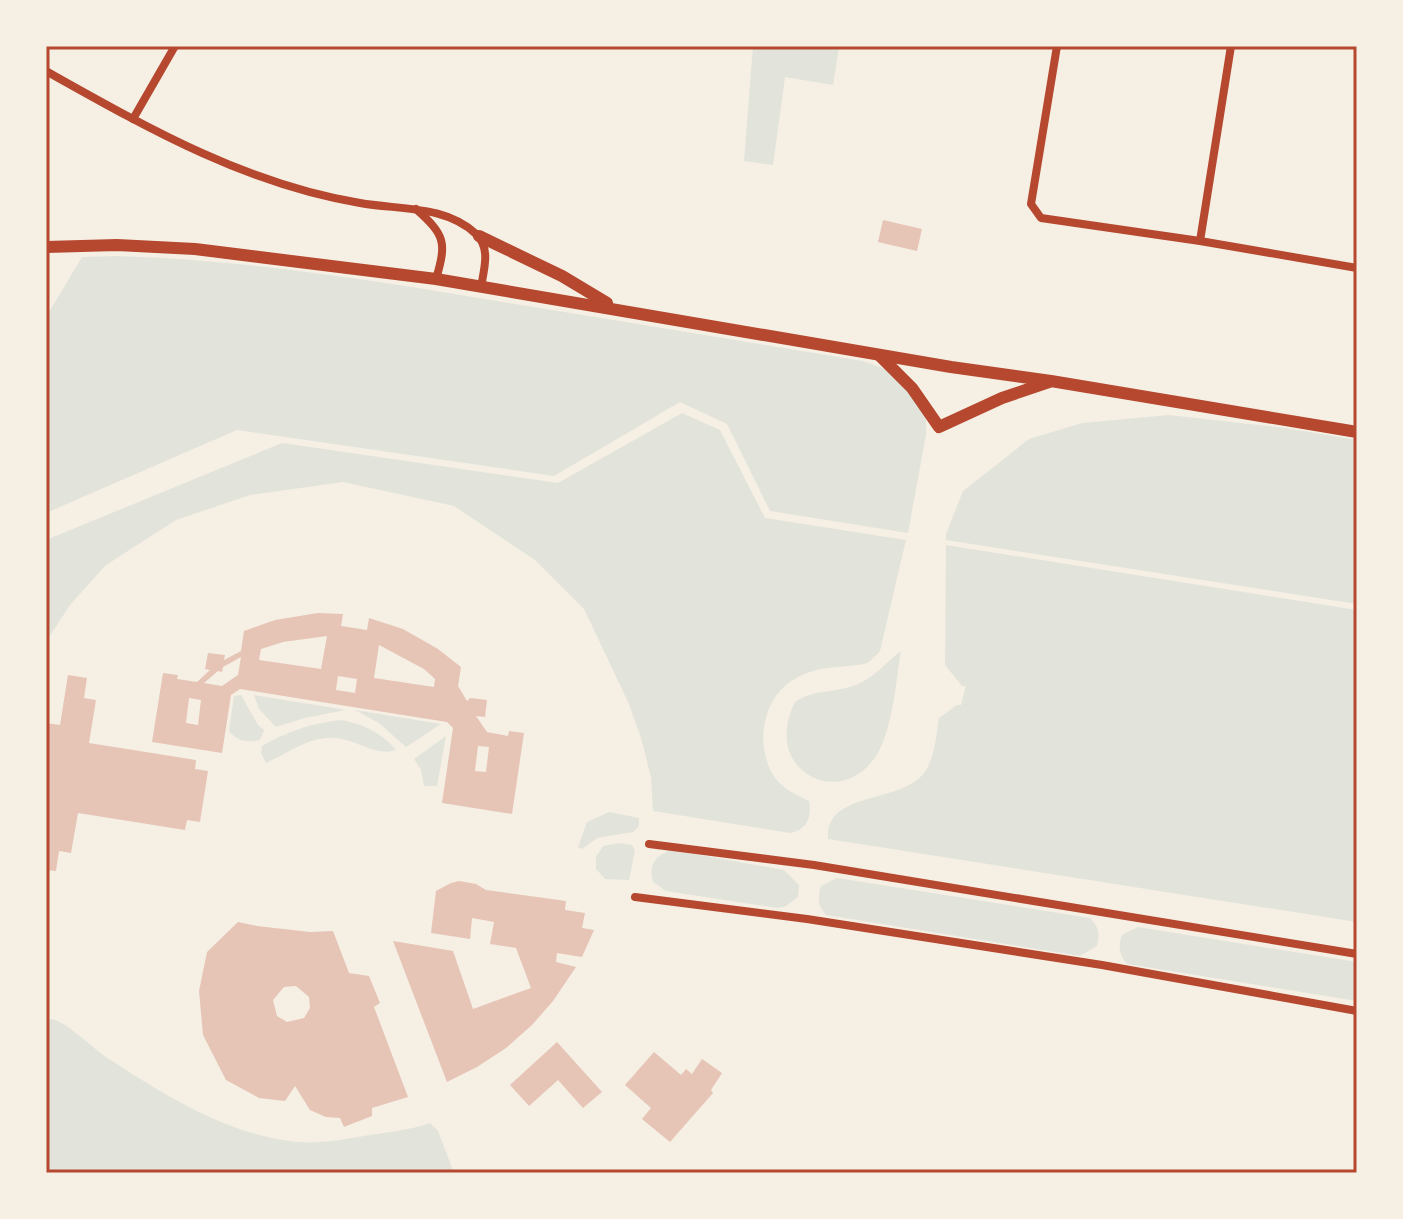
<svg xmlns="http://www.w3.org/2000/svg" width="1403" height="1219" viewBox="0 0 1403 1219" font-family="'PT Sans',sans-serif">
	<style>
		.green { fill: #e2e4dc }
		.building { fill: #e6c5b7; fill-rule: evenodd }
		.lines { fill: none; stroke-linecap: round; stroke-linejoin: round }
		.minor { stroke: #b5482f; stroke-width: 8 }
		.trunk { stroke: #b5482f; stroke-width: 12 }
		.neatline { fill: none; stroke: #b5482f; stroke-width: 3 }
	</style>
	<rect width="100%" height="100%" fill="#f6efe4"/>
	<g class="green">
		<path d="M 753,46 L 839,48 L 833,85 L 785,77 L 773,165 L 744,161 Z"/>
		<path d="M 117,256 C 249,260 379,281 509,303 C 627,322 745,342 863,361 L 888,370 L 919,403 L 926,416 L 926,435 L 908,533 L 770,511 L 727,424 L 680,402 L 554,476 L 237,430 L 46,513 L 46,317 L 82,257 Z"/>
		<path d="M 682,413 L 720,430 L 765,518 L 906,540 L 880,651 C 876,655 872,660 867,663 C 857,666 846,666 836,667 C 806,669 779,682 768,711 C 764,723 762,736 764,748 C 769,779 781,788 809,801 C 812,817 807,830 790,833 L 653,811 L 651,777 L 641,738 L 629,704 L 584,609 L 535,560 L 454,506 L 343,482 L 250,495 L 176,520 L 106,565 L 70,605 L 46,642 L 46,540 L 282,443 L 558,483 Z"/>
		<path d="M 1169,415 L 1285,428 L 1357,440 L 1357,604 L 946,540 L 946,534 L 963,491 L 1029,439 L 1082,423 Z"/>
		<path d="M 946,545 L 1357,610 L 1357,922 L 828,839 C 825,790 899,805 924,773 C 935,758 936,736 939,718 L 957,705 L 961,705 L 966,686 L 962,686 L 945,665 Z"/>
		<path d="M 901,651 C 896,680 894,714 883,742 C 853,817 758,776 795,702 C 812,690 830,693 849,687 C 871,682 884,664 901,651 Z"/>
		<path d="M 241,695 L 258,725 L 264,730 L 260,740 C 247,743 237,741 229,731 L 234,696 Z"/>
		<path d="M 254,695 L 346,710 L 305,718 L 276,727 L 259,709 Z"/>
		<path d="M 355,710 L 441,724 L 406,747 L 379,723 Z"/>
		<path d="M 342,720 C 364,725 381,732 396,750 C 376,756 362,743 342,739 C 313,733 291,752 266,763 L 261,753 L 262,746 C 288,731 312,723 342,720 Z"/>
		<path d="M 446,736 L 437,786 L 424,786 L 421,770 L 414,759 Z"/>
		<path d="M 609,812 L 639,818 L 639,826 L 633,832 L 597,838 L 582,849 L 578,847 L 587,822 Z"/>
		<path d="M 619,843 L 632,845 L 635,850 L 629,880 L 605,879 L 596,869 L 596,857 L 603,846 Z"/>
		<path d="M 672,850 L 784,870 L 799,885 L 798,897 L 786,906 L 778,908 L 666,891 L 653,882 C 648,864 655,856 672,850 Z"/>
		<path d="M 837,878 L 1090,918 C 1099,927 1100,934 1097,946 L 1080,956 L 826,915 C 818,907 817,897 821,886 Z"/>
		<path d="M 1138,927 L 1357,962 L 1357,1001 L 1127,964 C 1119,955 1118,945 1122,935 Z"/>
		<path d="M 50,1019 C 66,1020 93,1049 109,1059 C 166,1096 228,1135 297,1142 C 321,1144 346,1139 370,1135 C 390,1132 410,1130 430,1123 L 438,1131 L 454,1173 L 46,1173 L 46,1020 Z"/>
	</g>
	<g class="building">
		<path d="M 883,220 L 922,229 L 917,251 L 878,242 Z"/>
		<path d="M 318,613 L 343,614 L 341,626 L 367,630 L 369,618 L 403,629 L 438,649 L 461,667 L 458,686 L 467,701 L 470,698 L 487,700 L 485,717 L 476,716 L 487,732 L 508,736 L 509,731 L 524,733 L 512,814 L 442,803 L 453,728 L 447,722 L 240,689 L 231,695 L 222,753 L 152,742 L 163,673 L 178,675 L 177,679 L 197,682 L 210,670 L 205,669 L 208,653 L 225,655 L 224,660 L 241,651 L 244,631 L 275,620 ZM 327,636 L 321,669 L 259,660 L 261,649 L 283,642 ZM 379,645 L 424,669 L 435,679 L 434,687 L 374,678 ZM 241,657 L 238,675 L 222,686 L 204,683 L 218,671 L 222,672 L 223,667 ZM 338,676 L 357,679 L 355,693 L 336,690 ZM 189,698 L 201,700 L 198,725 L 186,723 ZM 478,746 L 489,747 L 486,772 L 475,771 Z"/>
		<path d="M 68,675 L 87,678 L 84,698 L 96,700 L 89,743 L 196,760 L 195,769 L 208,771 L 200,822 L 187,820 L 185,830 L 78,813 L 71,853 L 59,851 L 56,871 L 46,870 L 46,723 L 60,725 Z"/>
		<path d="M 459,881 L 476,884 L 486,890 L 566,901 L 565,910 L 585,913 L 582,928 L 594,930 L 582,957 L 557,953 L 556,962 L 576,967 L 553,1001 L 532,1025 L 506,1048 L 477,1067 L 447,1082 L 393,941 L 453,951 L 473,1009 L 531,988 L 516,948 L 490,944 L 494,922 L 472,918 L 470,939 L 431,933 L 436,891 L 451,883 Z"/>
		<path d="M 238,922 L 257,926 L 310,932 L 333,931 L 349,973 L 369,976 L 380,1003 L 374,1007 L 408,1097 L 372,1108 L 372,1116 L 344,1127 L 340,1118 L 326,1117 L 310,1110 L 295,1086 L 285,1101 L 259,1098 L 226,1080 L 203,1035 L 199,991 L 207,952 ZM 296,986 L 309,997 L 310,1008 L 304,1018 L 287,1022 L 277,1016 L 273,1000 L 284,987 Z"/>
		<path d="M 557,1042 L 602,1092 L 583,1108 L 558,1080 L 529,1106 L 510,1085 Z"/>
		<path d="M 654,1052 L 681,1075 L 686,1069 L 692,1074 L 702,1059 L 722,1073 L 711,1090 L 713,1093 L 670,1142 L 642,1119 L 651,1108 L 625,1085 Z"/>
	</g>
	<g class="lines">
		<g class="minor">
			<path d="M 1057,46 L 1031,204 L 1041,218 L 1200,241 L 1357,268"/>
			<path d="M 46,71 C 146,127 245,184 360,203 C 399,210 445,205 476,234 C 491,248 484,269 481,287"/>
			<path d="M 133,119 L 175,46"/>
			<path d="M 416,209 C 445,235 447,242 436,279"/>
			<path d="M 1200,241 L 1231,46"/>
			<path d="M 649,844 L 814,865 L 1357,954"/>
			<path d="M 635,897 L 807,919 L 1102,965 L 1357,1011"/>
		</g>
		<g class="trunk">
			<path d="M 479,236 L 562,276 L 607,303"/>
			<path d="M 46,247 L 117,245 L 195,249 L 436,279 L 951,367 L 1051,381 L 1357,432"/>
			<path d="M 879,355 L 912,388 L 939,427 L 1002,398 L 1049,382"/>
		</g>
	</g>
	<rect width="1403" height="1219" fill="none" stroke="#f6efe4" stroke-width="96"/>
	<rect x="48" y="48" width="1307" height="1123" class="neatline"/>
</svg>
